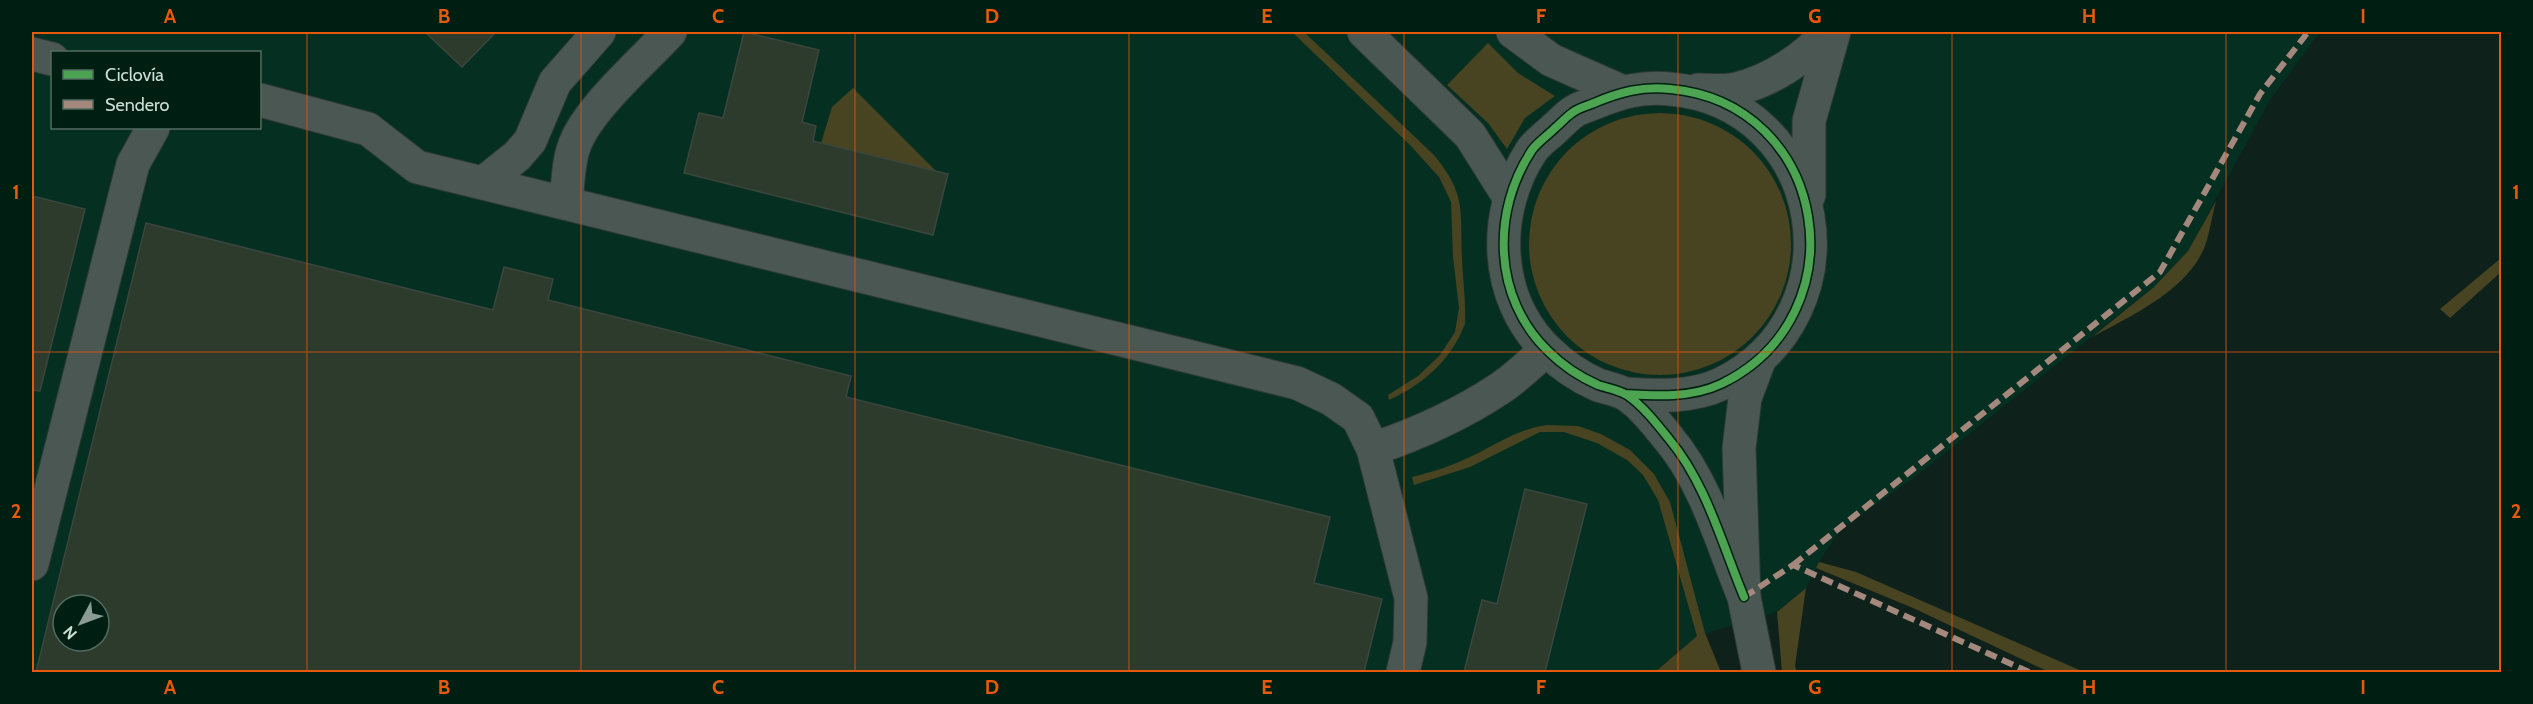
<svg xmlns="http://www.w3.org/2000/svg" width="2533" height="704" viewBox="0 0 2533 704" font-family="Cabin,sans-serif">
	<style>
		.built { fill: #042f21; fill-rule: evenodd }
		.green { fill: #484321 }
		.building { fill: #2c3b2c; stroke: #3b463e; stroke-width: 1.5; fill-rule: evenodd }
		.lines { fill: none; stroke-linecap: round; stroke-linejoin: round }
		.minor-casing { stroke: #2c3934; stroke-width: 35 }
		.minor { stroke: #4a5752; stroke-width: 33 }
		.quiet { stroke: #a5887d; stroke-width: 6; stroke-dasharray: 12 6; stroke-linecap: butt }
		.cycleway-casing { stroke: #001f13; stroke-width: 11 }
		.cycleway { stroke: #4ca352; stroke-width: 8 }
		.grid { fill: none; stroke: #e8590c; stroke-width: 1.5; stroke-opacity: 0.55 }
		.neatline { fill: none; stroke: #e8590c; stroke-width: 2 }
		.grid-label { font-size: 20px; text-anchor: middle; font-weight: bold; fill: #e8590c }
	</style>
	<rect width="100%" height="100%" fill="#0e211a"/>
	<path class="built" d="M 32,32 L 2320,32 L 2270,100 L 2188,251 L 2154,287 L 1919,474 L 1841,529 L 1819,562 L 1806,588 L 1777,612 L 1697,636 L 1655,672 L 32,672 ZM 52,52 L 260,52 L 260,128 L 52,128 ZM 63,605 L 99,605 L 99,641 L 63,641 Z"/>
	<g class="green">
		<path d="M 1292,32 L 1304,32 L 1434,155 C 1467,195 1460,211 1462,259 C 1463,281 1466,302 1465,324 C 1451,360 1424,384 1389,400 L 1388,395 L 1418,376 L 1440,355 L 1455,332 L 1459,308 L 1453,257 L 1451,202 L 1439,177 L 1410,145 Z"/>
		<path d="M 1488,43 L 1518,73 L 1555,96 L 1525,118 L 1507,149 L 1488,123 L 1447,85 Z"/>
		<path d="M 853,88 L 937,172 L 821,143 L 832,107 Z"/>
		<circle cx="1660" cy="244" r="131"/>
		<path d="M 2216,201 C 2212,216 2210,232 2205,246 C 2188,290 2131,316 2092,337 L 2154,287 L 2188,251 Z"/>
		<path d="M 2501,258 L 2501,272 L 2450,318 L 2440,309 Z"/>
		<path d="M 1547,425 L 1578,426 L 1601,434 L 1630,450 L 1654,474 L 1670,502 L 1705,633 L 1721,672 L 1713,672 L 1711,670 L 1707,672 L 1655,672 L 1697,636 L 1658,500 L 1643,475 L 1627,460 L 1597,443 L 1564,432 L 1540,432 L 1470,467 L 1414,485 L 1412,477 C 1433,472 1454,465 1474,455 C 1499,443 1518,429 1547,425 Z"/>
		<path d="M 1819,562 L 1856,572 L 2084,672 L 2049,672 L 1913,608 L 1816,568 Z"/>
		<path d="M 1806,588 L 1795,666 L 1797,672 L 1782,672 L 1777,612 Z"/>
	</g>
	<g class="building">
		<path d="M 425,32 L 496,32 L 462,67 Z"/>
		<path d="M 744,32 L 819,50 L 802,122 L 816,126 L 813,141 L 948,174 L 933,235 L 684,173 L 699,113 L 723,118 Z"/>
		<path d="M 32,196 L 85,209 L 40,391 L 32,390 Z"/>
		<path d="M 146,223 L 493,310 L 504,267 L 553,279 L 548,300 L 851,376 L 846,397 L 1330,517 L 1314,583 L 1382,599 L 1364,672 L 36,672 ZM 63,605 L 99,605 L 99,641 L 63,641 Z"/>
		<path d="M 1525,489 L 1587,504 L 1545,672 L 1464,672 L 1482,600 L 1497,604 Z"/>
	</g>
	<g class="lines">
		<g class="minor-casing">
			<g id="minor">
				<path d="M 1364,32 L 1470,135 L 1509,197"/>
				<path d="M 1513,32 L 1551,60 L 1621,91"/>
				<path d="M 32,54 L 52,59"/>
				<path d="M 1698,90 C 1710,90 1725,92 1736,89 C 1771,81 1805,58 1828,32"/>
				<path d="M 260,100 L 368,129 L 417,167 L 1297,383 L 1331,399 L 1358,418 L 1373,449 L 1411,598 L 1410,642 L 1403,672"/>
				<path d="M 483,183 L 517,156 L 530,141 L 555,82 L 599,32"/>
				<path d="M 1809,195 L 1809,121 L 1834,32"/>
				<path d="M 566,203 C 568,185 568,161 575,144 C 589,108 643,61 670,32"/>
				<path d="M 1625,394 C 1657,396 1691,398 1721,384 C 1862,316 1829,103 1670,89 C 1642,86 1620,92 1594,103 C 1587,106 1578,108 1572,113 C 1566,117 1560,124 1554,129 C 1547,136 1538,142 1532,150 C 1491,212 1493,298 1548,351 C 1562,365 1580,377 1598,385 C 1607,388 1619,390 1627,395 C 1643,406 1657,424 1669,439 C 1706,483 1722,544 1744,597"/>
				<path d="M 1373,449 C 1417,434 1460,415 1499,389 C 1516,378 1531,363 1546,350"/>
				<path d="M 32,564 L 133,164 L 153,128"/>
				<path d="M 1759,672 L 1744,597 L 1739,448 L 1745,398 L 1760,358"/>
			</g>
		</g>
		<use href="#minor" class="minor"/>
		<g class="quiet">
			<path d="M 1793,565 L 2160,272 L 2260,94 L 2308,32"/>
			<path d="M 1744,597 L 1793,565 L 2029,672"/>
		</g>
		<g class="cycleway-casing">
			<path id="cycleway" d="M 1625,394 C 1657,396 1691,398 1721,384 C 1862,316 1829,103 1670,89 C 1642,86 1620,92 1594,103 C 1587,106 1578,108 1572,113 C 1566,117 1560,124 1554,129 C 1547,136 1538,142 1532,150 C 1491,212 1493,298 1548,351 C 1562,365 1580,377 1598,385 C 1607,388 1619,390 1627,395 C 1643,406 1657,424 1669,439 C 1706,483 1722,544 1744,597"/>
		</g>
		<use href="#cycleway" class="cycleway"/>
	</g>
	<path class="grid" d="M 307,32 L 307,672M 581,32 L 581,672M 855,32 L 855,672M 1129,32 L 1129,672M 1404,32 L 1404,672M 1678,32 L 1678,672M 1952,32 L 1952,672M 2226,32 L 2226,672M 32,352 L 2502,352"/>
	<rect width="2533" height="704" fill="none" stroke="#001f13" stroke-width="66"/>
	<rect x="51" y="51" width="210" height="78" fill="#001f13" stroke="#526c61" stroke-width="1.5"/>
	<rect x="63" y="70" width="30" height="9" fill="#4ca352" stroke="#526c61" stroke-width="1.5"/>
	<text x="105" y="81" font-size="18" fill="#cddfd6">Ciclovía</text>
	<rect x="63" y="100" width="30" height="9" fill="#a5887d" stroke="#526c61" stroke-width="1.5"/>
	<text x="105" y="111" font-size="18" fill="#cddfd6">Sendero</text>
	<g transform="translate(81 623) rotate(229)"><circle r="28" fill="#001f13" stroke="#526c61" stroke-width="1.5"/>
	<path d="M0-4.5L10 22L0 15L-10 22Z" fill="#8a9c94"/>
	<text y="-9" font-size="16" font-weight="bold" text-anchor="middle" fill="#cddfd6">N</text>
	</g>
	<rect x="33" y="33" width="2467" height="638" class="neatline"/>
	<g class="grid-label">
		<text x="170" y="23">A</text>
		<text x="444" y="23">B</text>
		<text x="718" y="23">C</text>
		<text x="992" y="23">D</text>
		<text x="1267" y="23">E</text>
		<text x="1541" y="23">F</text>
		<text x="1815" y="23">G</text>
		<text x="2089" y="23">H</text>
		<text x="2363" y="23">I</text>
		<text x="16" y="199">1</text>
		<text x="2516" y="199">1</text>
		<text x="16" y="518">2</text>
		<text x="2516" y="518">2</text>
		<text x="170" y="694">A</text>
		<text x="444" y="694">B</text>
		<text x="718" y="694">C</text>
		<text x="992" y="694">D</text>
		<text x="1267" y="694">E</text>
		<text x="1541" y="694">F</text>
		<text x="1815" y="694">G</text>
		<text x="2089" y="694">H</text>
		<text x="2363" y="694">I</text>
	</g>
</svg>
